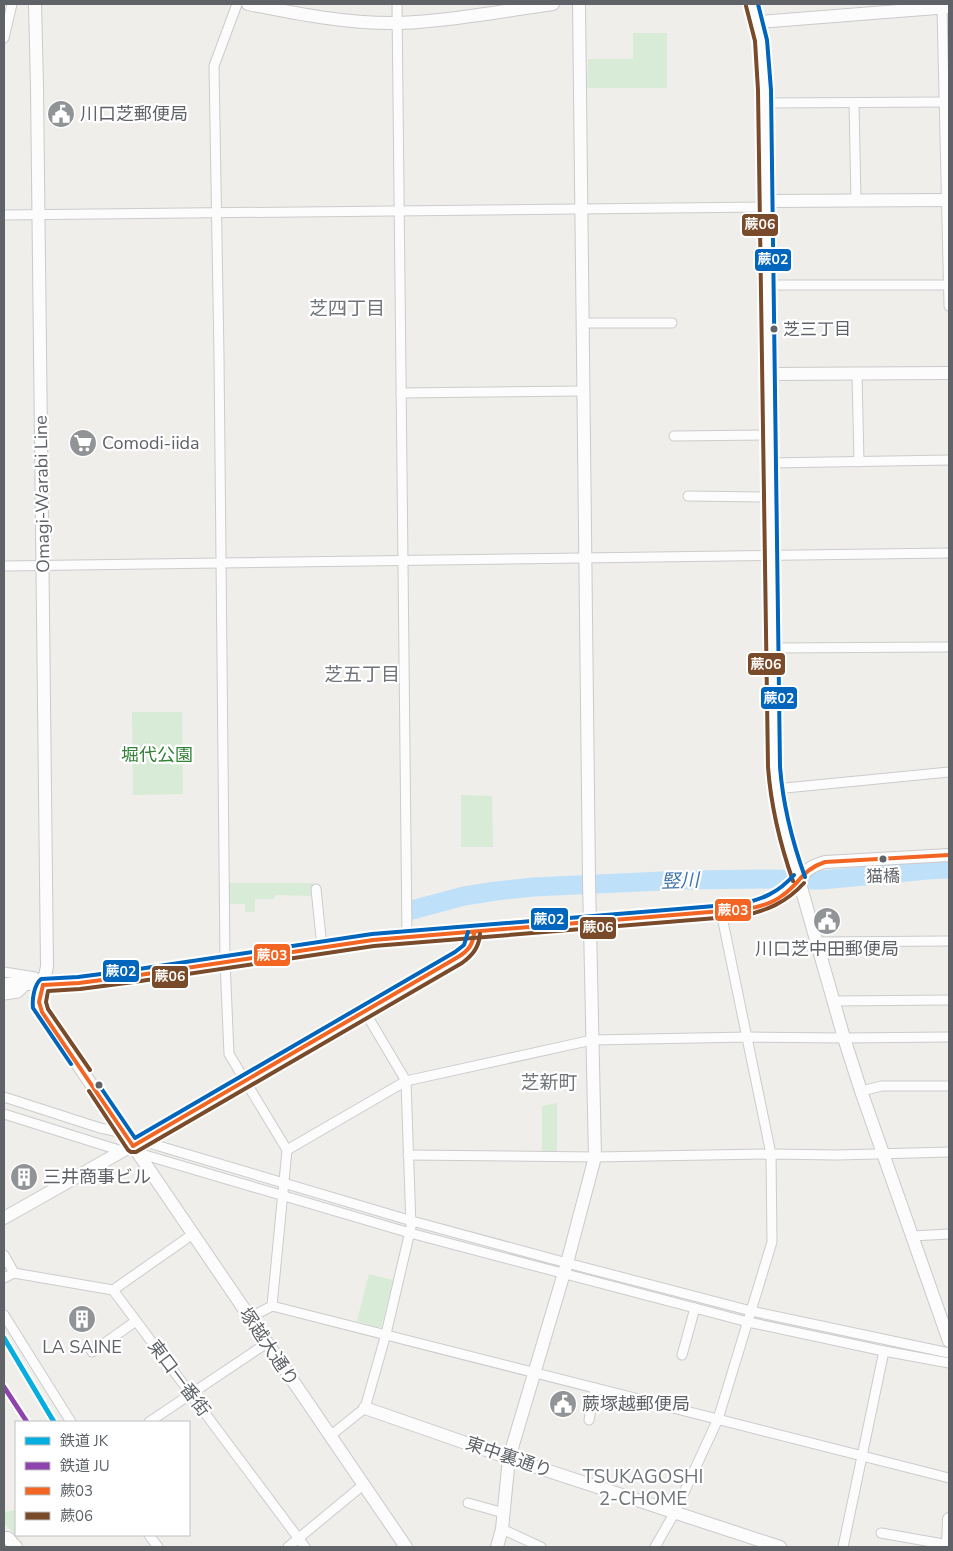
<svg xmlns="http://www.w3.org/2000/svg" width="953" height="1551" viewBox="0 0 953 1551" font-family="'Nunito Sans','Noto Sans JP',sans-serif">
	<style>
		.green { fill: #d8ebd6 }
		.lines { fill: none; stroke-linecap: round; stroke-linejoin: round }
		.river { stroke: #bfe0f9; stroke-width: 19 }
		.street-casing { stroke: #cbcccc; stroke-width: 11 }
		.secondary-casing { stroke: #cacacb; stroke-width: 14 }
		.street { stroke: #fdfcfc; stroke-width: 9 }
		.secondary { stroke: #fdfcfc; stroke-width: 12 }
		.bus-1-casing { stroke: #fff; stroke-width: 8 }
		.bus-2-casing { stroke: #fff; stroke-width: 8 }
		.bus-3-casing { stroke: #fff; stroke-width: 8 }
		.bus-1 { stroke: #f26522; stroke-width: 4 }
		.bus-2 { stroke: #7a4b2a; stroke-width: 4 }
		.bus-3 { stroke: #0065bd; stroke-width: 4 }
		.rail-1-casing { stroke: #fff; stroke-width: 9 }
		.rail-2-casing { stroke: #fff; stroke-width: 9 }
		.rail-1 { stroke: #05aedf; stroke-width: 5 }
		.rail-2 { stroke: #8e44ad; stroke-width: 5 }
		.bus-dot { fill: #5f6368; stroke: #fff; stroke-width: 2 }
		.labels { text-anchor: middle; dominant-baseline: central; stroke-width: 4.5; stroke-linejoin: round; paint-order: stroke }
		.bus-label { font-size: 17px; fill: #5f6368; stroke: #fff; text-anchor: start }
		.poi-label { font-size: 18px; fill: #5f6368; stroke: #fff; text-anchor: start }
		.street-label { font-size: 18px; fill: #5f6368; stroke: #fff }
		.park-label { font-size: 18px; fill: #348238; stroke: #fff }
		.neighbourhood-label { font-size: 19px; fill: #70757a; stroke: #fff }
		.water-label { font-size: 19px; font-style: italic; fill: #4174aa; stroke: #fff }
		.line-badge { stroke: #fff; stroke-width: 2 }
		.badge-label { font-size: 14px; text-anchor: middle; font-weight: bold; fill: #fff }
	</style>
	<rect width="100%" height="100%" fill="#efeeea"/>
	<g class="green">
		<path d="M 633,33 L 667,33 L 667,88 L 587,88 L 588,59 L 633,59 Z"/>
		<path d="M 132,712 L 182,712 L 183,794 L 133,795 Z"/>
		<path d="M 461,795 L 492,796 L 493,847 L 461,847 Z"/>
		<path d="M 228,883 L 313,883 L 314,896 L 275,895 L 274,899 L 255,899 L 255,912 L 245,912 L 245,904 L 229,904 Z"/>
		<path d="M 557,1103 L 557,1151 L 542,1152 L 542,1106 Z"/>
		<path d="M 369,1274 L 393,1280 L 381,1328 L 357,1321 Z"/>
		<path d="M 16,1510 L 16,1535 L 30,1535 L 18,1537 L 4,1524 L 4,1512 Z"/>
	</g>
	<g class="lines">
		<path class="river" d="M 412,910 L 464,896 L 496,891 L 533,887 L 684,880 L 767,879 L 822,880 L 927,870 L 949,869"/>
		<g class="street-casing">
			<g id="street">
				<path d="M 237,4 L 214,66 L 219,356 L 225,961 L 229,1054 L 287,1150 L 272,1306 L 249,1318"/>
				<path d="M 397,4 L 407,937"/>
				<path d="M 940,4 L 942,8 L 949,306"/>
				<path d="M 4,38 L 12,4"/>
				<path d="M 765,103 L 949,102"/>
				<path d="M 854,103 L 856,201"/>
				<path d="M 4,215 L 767,207"/>
				<path d="M 768,285 L 949,285"/>
				<path d="M 582,323 L 672,323"/>
				<path d="M 857,374 L 859,462"/>
				<path d="M 401,393 L 583,391"/>
				<path d="M 674,436 L 770,435"/>
				<path d="M 770,463 L 949,460"/>
				<path d="M 688,496 L 770,497"/>
				<path d="M 4,566 L 949,553"/>
				<path d="M 772,648 L 949,647"/>
				<path d="M 775,789 L 949,772"/>
				<path d="M 316,889 L 322,947"/>
				<path d="M 815,942 L 949,941"/>
				<path d="M 4,972 L 35,977 L 43,985"/>
				<path d="M 4,995 L 18,993 L 27,984"/>
				<path d="M 833,1001 L 949,1000"/>
				<path d="M 861,1091 L 882,1086 L 949,1086"/>
				<path d="M 4,1097 L 100,1128 L 124,1133"/>
				<path d="M 4,1114 L 122,1151"/>
				<path d="M 142,1141 L 412,1221 L 567,1263 L 751,1311 L 949,1353"/>
				<path d="M 287,1150 L 406,1081 L 592,1040 L 748,1037 L 844,1038 L 949,1037"/>
				<path d="M 138,1153 L 410,1233 L 748,1322 L 884,1351 L 949,1363"/>
				<path d="M 408,1155 L 595,1157 L 771,1154 L 837,1155 L 949,1152"/>
				<path d="M 912,1236 L 949,1234"/>
				<path d="M 4,1255 L 14,1273 L 4,1278"/>
				<path d="M 14,1273 L 113,1290 L 305,1547"/>
				<path d="M 113,1290 L 193,1234"/>
				<path d="M 272,1306 L 949,1478"/>
				<path d="M 4,1315 L 71,1422"/>
				<path d="M 91,1350 L 92,1352 L 136,1321"/>
				<path d="M 682,1355 L 695,1308"/>
				<path d="M 589,1420 L 595,1388"/>
				<path d="M 149,1422 L 267,1343"/>
				<path d="M 330,1436 L 365,1408 L 386,1334 L 411,1227 L 406,1081 L 365,1012"/>
				<path d="M 468,1503 L 504,1513"/>
				<path d="M 502,1529 L 541,1547"/>
				<path d="M 881,1533 L 949,1545"/>
				<path d="M 149,1535 L 158,1547"/>
				<path d="M 288,1547 L 363,1485"/>
				<path d="M 655,1547 L 675,1512 L 718,1419 L 772,1242 L 771,1154 L 721,912"/>
				<path d="M 843,1547 L 884,1351"/>
			</g>
		</g>
		<g class="secondary-casing">
			<g id="secondary">
				<path d="M 35,4 L 37,86 L 47,966 C 45,981 35,997 42,1012 L 406,1547"/>
				<path d="M 248,4 C 298,14 349,24 399,23 C 450,21 503,11 553,4"/>
				<path d="M 752,4 C 764,36 764,69 765,103 L 774,767 L 777,803 L 844,1038 L 861,1091 L 949,1341"/>
				<path d="M 758,22 L 949,7"/>
				<path d="M 766,201 L 949,200"/>
				<path d="M 769,374 L 949,373"/>
				<path d="M 4,984 L 62,984 L 79,983 L 373,940 L 740,910 C 757,908 774,904 787,892 C 803,878 802,868 825,862 L 949,855"/>
				<path d="M 4,1218 L 246,1081 L 449,963 C 462,955 474,951 474,933"/>
				<path d="M 365,1408 L 509,1458 L 780,1547"/>
				<path d="M 4,1538 L 8,1538 L 16,1547"/>
				<path d="M 497,1547 L 502,1529 L 509,1458 L 567,1263 L 595,1157 L 589,880 L 579,4"/>
				<path d="M 948,1547 L 949,1519"/>
			</g>
		</g>
		<use href="#street" class="street"/>
		<use href="#secondary" class="secondary"/>
		<g class="bus-1-casing">
			<g id="bus-1">
				<path d="M 43,985 L 79,983 L 133,976 L 373,940 L 746,909 C 759,907 772,904 783,895 C 800,883 803,869 825,862 L 949,855"/>
				<path d="M 43,985 L 39,1002 L 42,1012 L 133,1146"/>
				<path d="M 133,1146 L 458,957 C 468,951 473,945 474,933"/>
			</g>
		</g>
		<g class="bus-2-casing">
			<g id="bus-2">
				<path d="M 746,6 L 755,41 L 758,90 L 768,767 C 771,807 780,844 793,881"/>
				<path d="M 90,1070 L 48,1009 L 46,1002 L 48,991 L 80,989 L 134,982 L 374,946 L 741,916 C 766,911 786,903 804,883"/>
				<path d="M 89,1091 L 128,1150 L 131,1152 L 136,1152 L 462,963 C 473,955 479,947 480,934"/>
			</g>
		</g>
		<g class="bus-3-casing">
			<g id="bus-3">
				<path d="M 758,4 L 767,40 L 771,90 L 780,767 C 783,805 792,841 805,877"/>
				<path d="M 71,1064 L 33,1008 C 32,999 34,985 41,979 L 78,977 L 132,970 L 372,934 L 739,904 C 762,900 779,892 794,875"/>
				<path d="M 99,1085 L 135,1138 L 455,952 L 464,945 L 468,932"/>
			</g>
		</g>
		<use href="#bus-1" class="bus-1"/>
		<use href="#bus-2" class="bus-2"/>
		<use href="#bus-3" class="bus-3"/>
		<g class="rail-1-casing">
			<path id="rail-1" d="M 4,1338 L 54,1422"/>
		</g>
		<g class="rail-2-casing">
			<path id="rail-2" d="M 4,1387 L 27,1422"/>
		</g>
		<use href="#rail-1" class="rail-1"/>
		<use href="#rail-2" class="rail-2"/>
	</g>
	<defs>
		<g id="civic-disc" transform="scale(1.4375)"><circle r="9.5" fill="#919496" stroke="#fff"/><path d="M-.6-6.5H3V-4.5H.6V-3L4-1V1h2V6H-6V1h2V-1L-.6-3ZM-1.2 2.5V6h2.4V2.5Z" fill="#fff"/></g>
		<g id="supermarket-disc" transform="scale(1.4375)"><circle r="9.5" fill="#919496" stroke="#fff"/><path d="M-6-5.5h2.5l.6 2H6L4.5 2H-2.5L-4.4-4H-6ZM-1.5 3.2a1.3 1.3 0 1 0 .1 0ZM3 3.2a1.3 1.3 0 1 0 .1 0Z" fill="#fff"/></g>
		<g id="building-disc" transform="scale(1.4375)"><circle r="9.5" fill="#919496" stroke="#fff"/><path d="M-4-6H4V6H1V3H-1V6H-4ZM-2.5-4.3h1.7v1.8h-1.7ZM.8-4.3h1.7v1.8H.8ZM-2.5-1h1.7V.8h-1.7ZM.8-1h1.7V.8H.8Z" fill="#fff"/></g>
	</defs>
	<g fill-rule="evenodd">
		<use href="#civic-disc" x="61" y="114"/>
		<use href="#supermarket-disc" x="83" y="443"/>
		<use href="#civic-disc" x="827" y="921"/>
		<use href="#building-disc" x="24" y="1177"/>
		<use href="#building-disc" x="82" y="1319"/>
		<use href="#civic-disc" x="563" y="1404"/>
	</g>
	<g class="bus-dot">
		<circle cx="774" cy="329" r="4.5"/>
		<circle cx="883" cy="859" r="4.5"/>
		<circle cx="99" cy="1085" r="4.5"/>
	</g>
	<g class="labels">
		<g class="bus-label">
			<text x="783" y="329">芝三丁目</text>
			<text x="883" y="876" text-anchor="middle">猫橋</text>
		</g>
		<g class="poi-label">
			<text x="80" y="114">川口芝郵便局</text>
			<text x="102" y="443">Comodi-iida</text>
			<text x="827" y="949" text-anchor="middle">川口芝中田郵便局</text>
			<text x="43" y="1177">三井商事ビル</text>
			<text x="82" y="1347" text-anchor="middle">LA SAINE</text>
			<text x="582" y="1404">蕨塚越郵便局</text>
		</g>
		<g class="street-label">
			<text transform="translate(42 494) rotate(-91)">Omagi-Warabi Line</text>
			<text transform="translate(269 1347) rotate(56)">塚越大通り</text>
			<text transform="translate(179 1378) rotate(53)">東口一番街</text>
			<text transform="translate(509 1457) rotate(19)">東中裏通り</text>
		</g>
		<g class="park-label">
			<text x="157" y="755">堀代公園</text>
		</g>
		<g class="neighbourhood-label">
			<text x="347" y="309">芝四丁目</text>
			<text x="362" y="675">芝五丁目</text>
			<text x="549" y="1083">芝新町</text>
			<text x="643" y="1477">TSUKAGOSHI<tspan x="643" dy="22">2-CHOME</tspan></text>
		</g>
		<g class="water-label">
			<text transform="translate(680 881) rotate(-2)">竪川</text>
		</g>
	</g>
	<g class="line-badge">
		<rect x="741" y="213" width="38" height="24" rx="5" fill="#7a4b2a"/>
		<rect x="754" y="248" width="38" height="24" rx="5" fill="#0065bd"/>
		<rect x="747" y="652" width="39" height="24" rx="5" fill="#7a4b2a"/>
		<rect x="760" y="686" width="38" height="24" rx="5" fill="#0065bd"/>
		<rect x="714" y="898" width="38" height="24" rx="5" fill="#f26522"/>
		<rect x="530" y="907" width="39" height="24" rx="5" fill="#0065bd"/>
		<rect x="579" y="916" width="38" height="24" rx="5" fill="#7a4b2a"/>
		<rect x="253" y="943" width="38" height="24" rx="5" fill="#f26522"/>
		<rect x="102" y="959" width="38" height="24" rx="5" fill="#0065bd"/>
		<rect x="151" y="965" width="38" height="24" rx="5" fill="#7a4b2a"/>
	</g>
	<g class="badge-label">
		<text x="760" y="229">蕨06</text>
		<text x="773" y="264">蕨02</text>
		<text x="766" y="669">蕨06</text>
		<text x="779" y="703">蕨02</text>
		<text x="733" y="915">蕨03</text>
		<text x="549" y="924">蕨02</text>
		<text x="598" y="932">蕨06</text>
		<text x="272" y="960">蕨03</text>
		<text x="121" y="976">蕨02</text>
		<text x="170" y="981">蕨06</text>
	</g>
	<rect width="953" height="1551" fill="none" stroke="#5f6368" stroke-width="10"/>
	<rect x="15" y="1421" width="175" height="115" fill="#ffffff" stroke="#bfc1c3"/>
	<rect x="25" y="1437" width="25" height="8" fill="#05aedf" stroke="#bfc1c3"/>
	<text x="60" y="1446" font-size="15" fill="#5f6368">鉄道 JK</text>
	<rect x="25" y="1462" width="25" height="8" fill="#8e44ad" stroke="#bfc1c3"/>
	<text x="60" y="1471" font-size="15" fill="#5f6368">鉄道 JU</text>
	<rect x="25" y="1487" width="25" height="8" fill="#f26522" stroke="#bfc1c3"/>
	<text x="60" y="1496" font-size="15" fill="#5f6368">蕨03</text>
	<rect x="25" y="1512" width="25" height="8" fill="#7a4b2a" stroke="#bfc1c3"/>
	<text x="60" y="1521" font-size="15" fill="#5f6368">蕨06</text>
</svg>
